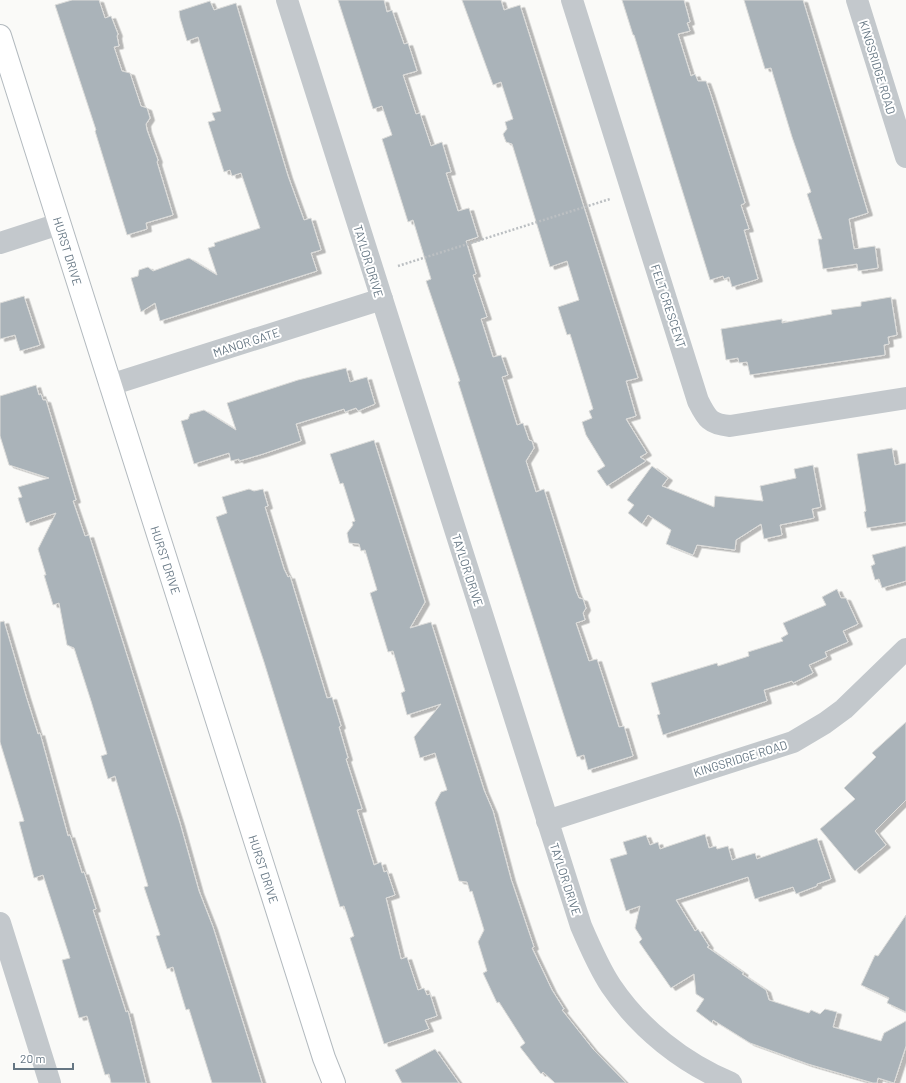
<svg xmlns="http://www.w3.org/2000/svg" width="906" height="1083" viewBox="0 0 906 1083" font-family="Barlow,sans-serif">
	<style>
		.building { fill: #aab3b9; stroke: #dcdcda; filter: url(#shadow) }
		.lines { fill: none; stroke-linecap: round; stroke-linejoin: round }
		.secondary-casing { stroke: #b3babf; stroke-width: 24 }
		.path { stroke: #bbbfc2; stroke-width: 2.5; stroke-dasharray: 2 2; stroke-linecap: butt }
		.street { stroke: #c3c8cc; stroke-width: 22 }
		.secondary { stroke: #fff; stroke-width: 22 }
		.labels { text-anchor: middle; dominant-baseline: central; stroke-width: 4; stroke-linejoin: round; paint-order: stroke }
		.street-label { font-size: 12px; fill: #657683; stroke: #fff }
	</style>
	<defs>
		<filter id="shadow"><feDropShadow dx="4.5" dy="2.5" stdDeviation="0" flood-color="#0004"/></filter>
	</defs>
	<rect width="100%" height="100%" fill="#fafaf8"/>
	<g class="building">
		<path d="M 72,0 L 99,0 L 105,18 L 111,16 L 118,34 L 117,36 L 119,46 L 114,47 L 122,71 L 130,73 L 141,106 L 147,108 L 150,118 L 146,124 L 147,130 L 158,160 L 157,162 L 173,215 L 146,223 L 147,229 L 127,235 L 95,131 L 96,130 L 55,5 Z"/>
		<path d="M 338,0 L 384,0 L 387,12 L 392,10 L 404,44 L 408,43 L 410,49 L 417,71 L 403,75 L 416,114 L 420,113 L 431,146 L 442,142 L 451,172 L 446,173 L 458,211 L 469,208 L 478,237 L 466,241 L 476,274 L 473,275 L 487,317 L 481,319 L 493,357 L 501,355 L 508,375 L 502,377 L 517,425 L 523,423 L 529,440 L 532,441 L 534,448 L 526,461 L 536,492 L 544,489 L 576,591 L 579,598 L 583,599 L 586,608 L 583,613 L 585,620 L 576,623 L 589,661 L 597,659 L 619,727 L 624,726 L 633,756 L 588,770 L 584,755 L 577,757 L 458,382 L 460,381 L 426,281 L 431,279 L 413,220 L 408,222 L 382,139 L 392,135 L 382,106 L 373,109 Z"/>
		<path d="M 462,0 L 501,0 L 504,10 L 520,5 L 638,378 L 626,381 L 636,416 L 626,419 L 647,453 L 640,457 L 646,461 L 607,486 L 597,471 L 605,466 L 586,435 L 582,422 L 592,418 L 589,411 L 593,409 L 570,334 L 567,335 L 558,307 L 579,300 L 567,261 L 550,267 L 512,144 L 506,142 L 503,134 L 507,129 L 505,122 L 513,119 L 501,82 L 493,85 Z"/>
		<path d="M 622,0 L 684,0 L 690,22 L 687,23 L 690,31 L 678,34 L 691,76 L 695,74 L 698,81 L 706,81 L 710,92 L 745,203 L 741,205 L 749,229 L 744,230 L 758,279 L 732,287 L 729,277 L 724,279 L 723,276 L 710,280 L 634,35 L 633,35 Z"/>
		<path d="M 744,0 L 803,0 L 868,213 L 849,219 L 854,249 L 875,246 L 878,268 L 858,271 L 857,264 L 823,269 L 818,239 L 822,239 L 807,194 L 811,192 L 792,137 L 771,68 L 765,69 Z"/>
		<path d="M 210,1 L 214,10 L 236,3 L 288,176 L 304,220 L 311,218 L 321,250 L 311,253 L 317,271 L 160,321 L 155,303 L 141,312 L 131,278 L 138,276 L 139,270 L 148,267 L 153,271 L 189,258 L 217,275 L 208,248 L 215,246 L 214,243 L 260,228 L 241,173 L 232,176 L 230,170 L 224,172 L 208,122 L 215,120 L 212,113 L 221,111 L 198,37 L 187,41 L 180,18 L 179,11 Z"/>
		<path d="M 24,296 L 40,345 L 20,351 L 15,335 L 0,339 L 0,303 Z"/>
		<path d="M 891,297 L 897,335 L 888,337 L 889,344 L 884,345 L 885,355 L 750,375 L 747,362 L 739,363 L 738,358 L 726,360 L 721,329 L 782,319 L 782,323 L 832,314 L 831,310 L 861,306 L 861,302 Z"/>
		<path d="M 346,368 L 350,382 L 367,377 L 375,404 L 358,411 L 356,408 L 345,412 L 344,409 L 296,424 L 301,441 L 263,454 L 239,461 L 239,459 L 231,461 L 229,453 L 194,464 L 181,421 L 188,419 L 190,414 L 204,410 L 236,430 L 227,403 L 298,380 Z"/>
		<path d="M 36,385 L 39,395 L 41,394 L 43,400 L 46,400 L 76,500 L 73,501 L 85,536 L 89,535 L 180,823 L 199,891 L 213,927 L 262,1083 L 212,1083 L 189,1009 L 186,1010 L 173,967 L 167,969 L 156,936 L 160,935 L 144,887 L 148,886 L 115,776 L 108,779 L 101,756 L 107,754 L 91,701 L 74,648 L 67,645 L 59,603 L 53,605 L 44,575 L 46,575 L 38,549 L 56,513 L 26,523 L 18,498 L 22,497 L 18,487 L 49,478 L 9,465 L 0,436 L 0,396 Z"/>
		<path d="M 374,440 L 425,602 L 410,628 L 431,622 L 484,790 L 493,811 L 511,879 L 534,947 L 532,948 L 552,990 L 564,1009 L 562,1010 L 593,1049 L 626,1083 L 555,1083 L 543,1072 L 541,1074 L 520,1047 L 525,1043 L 499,1002 L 497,1003 L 483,973 L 487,971 L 478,942 L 484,930 L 472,891 L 470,892 L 467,882 L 459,881 L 435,803 L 441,792 L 447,790 L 435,753 L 420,758 L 414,737 L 441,704 L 407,715 L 401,693 L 405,691 L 393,651 L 388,652 L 370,593 L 377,590 L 365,550 L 361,551 L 359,544 L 349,543 L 347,533 L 353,525 L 352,522 L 355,521 L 343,483 L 340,484 L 330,454 Z"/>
		<path d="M 892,448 L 895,465 L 906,463 L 906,522 L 867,528 L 864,512 L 866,511 L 857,454 Z"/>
		<path d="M 813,465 L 821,507 L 812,509 L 814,518 L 780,525 L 782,535 L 764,539 L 761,524 L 736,540 L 735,550 L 697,545 L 693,555 L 666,544 L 671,530 L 648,515 L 642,524 L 628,513 L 634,505 L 627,500 L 652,466 L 668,478 L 662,486 L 714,507 L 715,496 L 763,501 L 760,486 L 796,478 L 794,469 Z"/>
		<path d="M 249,489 L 254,491 L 263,489 L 268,506 L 265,507 L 284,569 L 288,577 L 290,576 L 327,698 L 332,697 L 341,726 L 339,727 L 348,758 L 346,759 L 362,809 L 357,810 L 374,865 L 381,862 L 384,872 L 387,871 L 395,895 L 386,898 L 401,959 L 407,957 L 418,990 L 424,988 L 427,995 L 430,994 L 437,1016 L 425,1020 L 429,1029 L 384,1044 L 350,938 L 354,936 L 344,906 L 340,907 L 264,662 L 216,517 L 227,513 L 222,497 Z"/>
		<path d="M 906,546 L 906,581 L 882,588 L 879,579 L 875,580 L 871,566 L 875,564 L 872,555 Z"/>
		<path d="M 837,589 L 841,598 L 846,598 L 858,624 L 843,631 L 848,642 L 825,652 L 827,657 L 809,665 L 813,673 L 793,683 L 792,681 L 764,690 L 767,701 L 663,735 L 657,715 L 660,714 L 651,683 L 717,663 L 718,666 L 749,656 L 748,652 L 783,641 L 781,638 L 788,634 L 783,623 L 826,605 L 822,597 Z"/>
		<path d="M 4,621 L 26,696 L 38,734 L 40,733 L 68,836 L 70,835 L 82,873 L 84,872 L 96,909 L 93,910 L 126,1012 L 128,1011 L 146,1083 L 111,1083 L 109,1074 L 105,1075 L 87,1016 L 79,1018 L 62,960 L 70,958 L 43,875 L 34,878 L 19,822 L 24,821 L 0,742 L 0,622 Z"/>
		<path d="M 906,722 L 906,800 L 875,831 L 886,845 L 855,871 L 820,829 L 855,799 L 844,788 L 876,757 L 872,753 Z"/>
		<path d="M 705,834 L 709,848 L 716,846 L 717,849 L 728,846 L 732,860 L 755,853 L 757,859 L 817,838 L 831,879 L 817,884 L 817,886 L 796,894 L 793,887 L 755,899 L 748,877 L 676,900 L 695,931 L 698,929 L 709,946 L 707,947 L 744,973 L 742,974 L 766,990 L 769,1000 L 809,1013 L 811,1010 L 820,1014 L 825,1009 L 837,1012 L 833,1027 L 881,1041 L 884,1033 L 906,1021 L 906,1046 L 894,1083 L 878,1078 L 877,1083 L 873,1083 L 808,1064 L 750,1043 L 713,1020 L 712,1023 L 696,1011 L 704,999 L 696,994 L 694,974 L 671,988 L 639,942 L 642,939 L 635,928 L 640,906 L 626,911 L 610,859 L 627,854 L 623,842 L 646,835 L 650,845 L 658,842 L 660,849 Z"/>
		<path d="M 906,915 L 906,1012 L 887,1003 L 889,998 L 861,985 L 875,955 L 878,956 Z"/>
		<path d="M 435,1049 L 459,1083 L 402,1083 L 395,1070 Z"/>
	</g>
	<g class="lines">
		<g class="secondary-casing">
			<path id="secondary" d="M 0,36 L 324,1058 L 334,1083"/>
		</g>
		<path class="path" d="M 398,266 L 610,199"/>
		<g class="street">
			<path d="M 287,0 L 581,926 C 590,947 599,968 611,986 C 640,1029 683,1063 731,1083"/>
			<path d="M 572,0 L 698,401 C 707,419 710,424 730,426 L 906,398"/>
			<path d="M 857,0 L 906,157"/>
			<path d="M 0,243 L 59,224"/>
			<path d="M 110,385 L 382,299"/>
			<path d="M 547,821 L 793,742 L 825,723 L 844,709 L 906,649"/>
			<path d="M 0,923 L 50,1083"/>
		</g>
		<use href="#secondary" class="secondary"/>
	</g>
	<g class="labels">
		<g class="street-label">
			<text transform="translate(878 67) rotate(73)">KINGSRIDGE ROAD</text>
			<text transform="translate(68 251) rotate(73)">HURST DRIVE</text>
			<text transform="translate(369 261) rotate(73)">TAYLOR DRIVE</text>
			<text transform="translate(669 306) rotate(72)">FELT CRESCENT</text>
			<text transform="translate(246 342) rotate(-18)">MANOR GATE</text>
			<text transform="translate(166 560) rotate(72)">HURST DRIVE</text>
			<text transform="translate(468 570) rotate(72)">TAYLOR DRIVE</text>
			<text transform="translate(740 758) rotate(-17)">KINGSRIDGE ROAD</text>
			<text transform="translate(264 869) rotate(72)">HURST DRIVE</text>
			<text transform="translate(566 879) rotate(72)">TAYLOR DRIVE</text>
		</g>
	</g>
	<path d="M14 1063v6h59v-6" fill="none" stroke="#657683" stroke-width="2"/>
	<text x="20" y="1063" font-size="12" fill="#657683" stroke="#ffffff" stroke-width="3" paint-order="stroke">20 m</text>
</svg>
